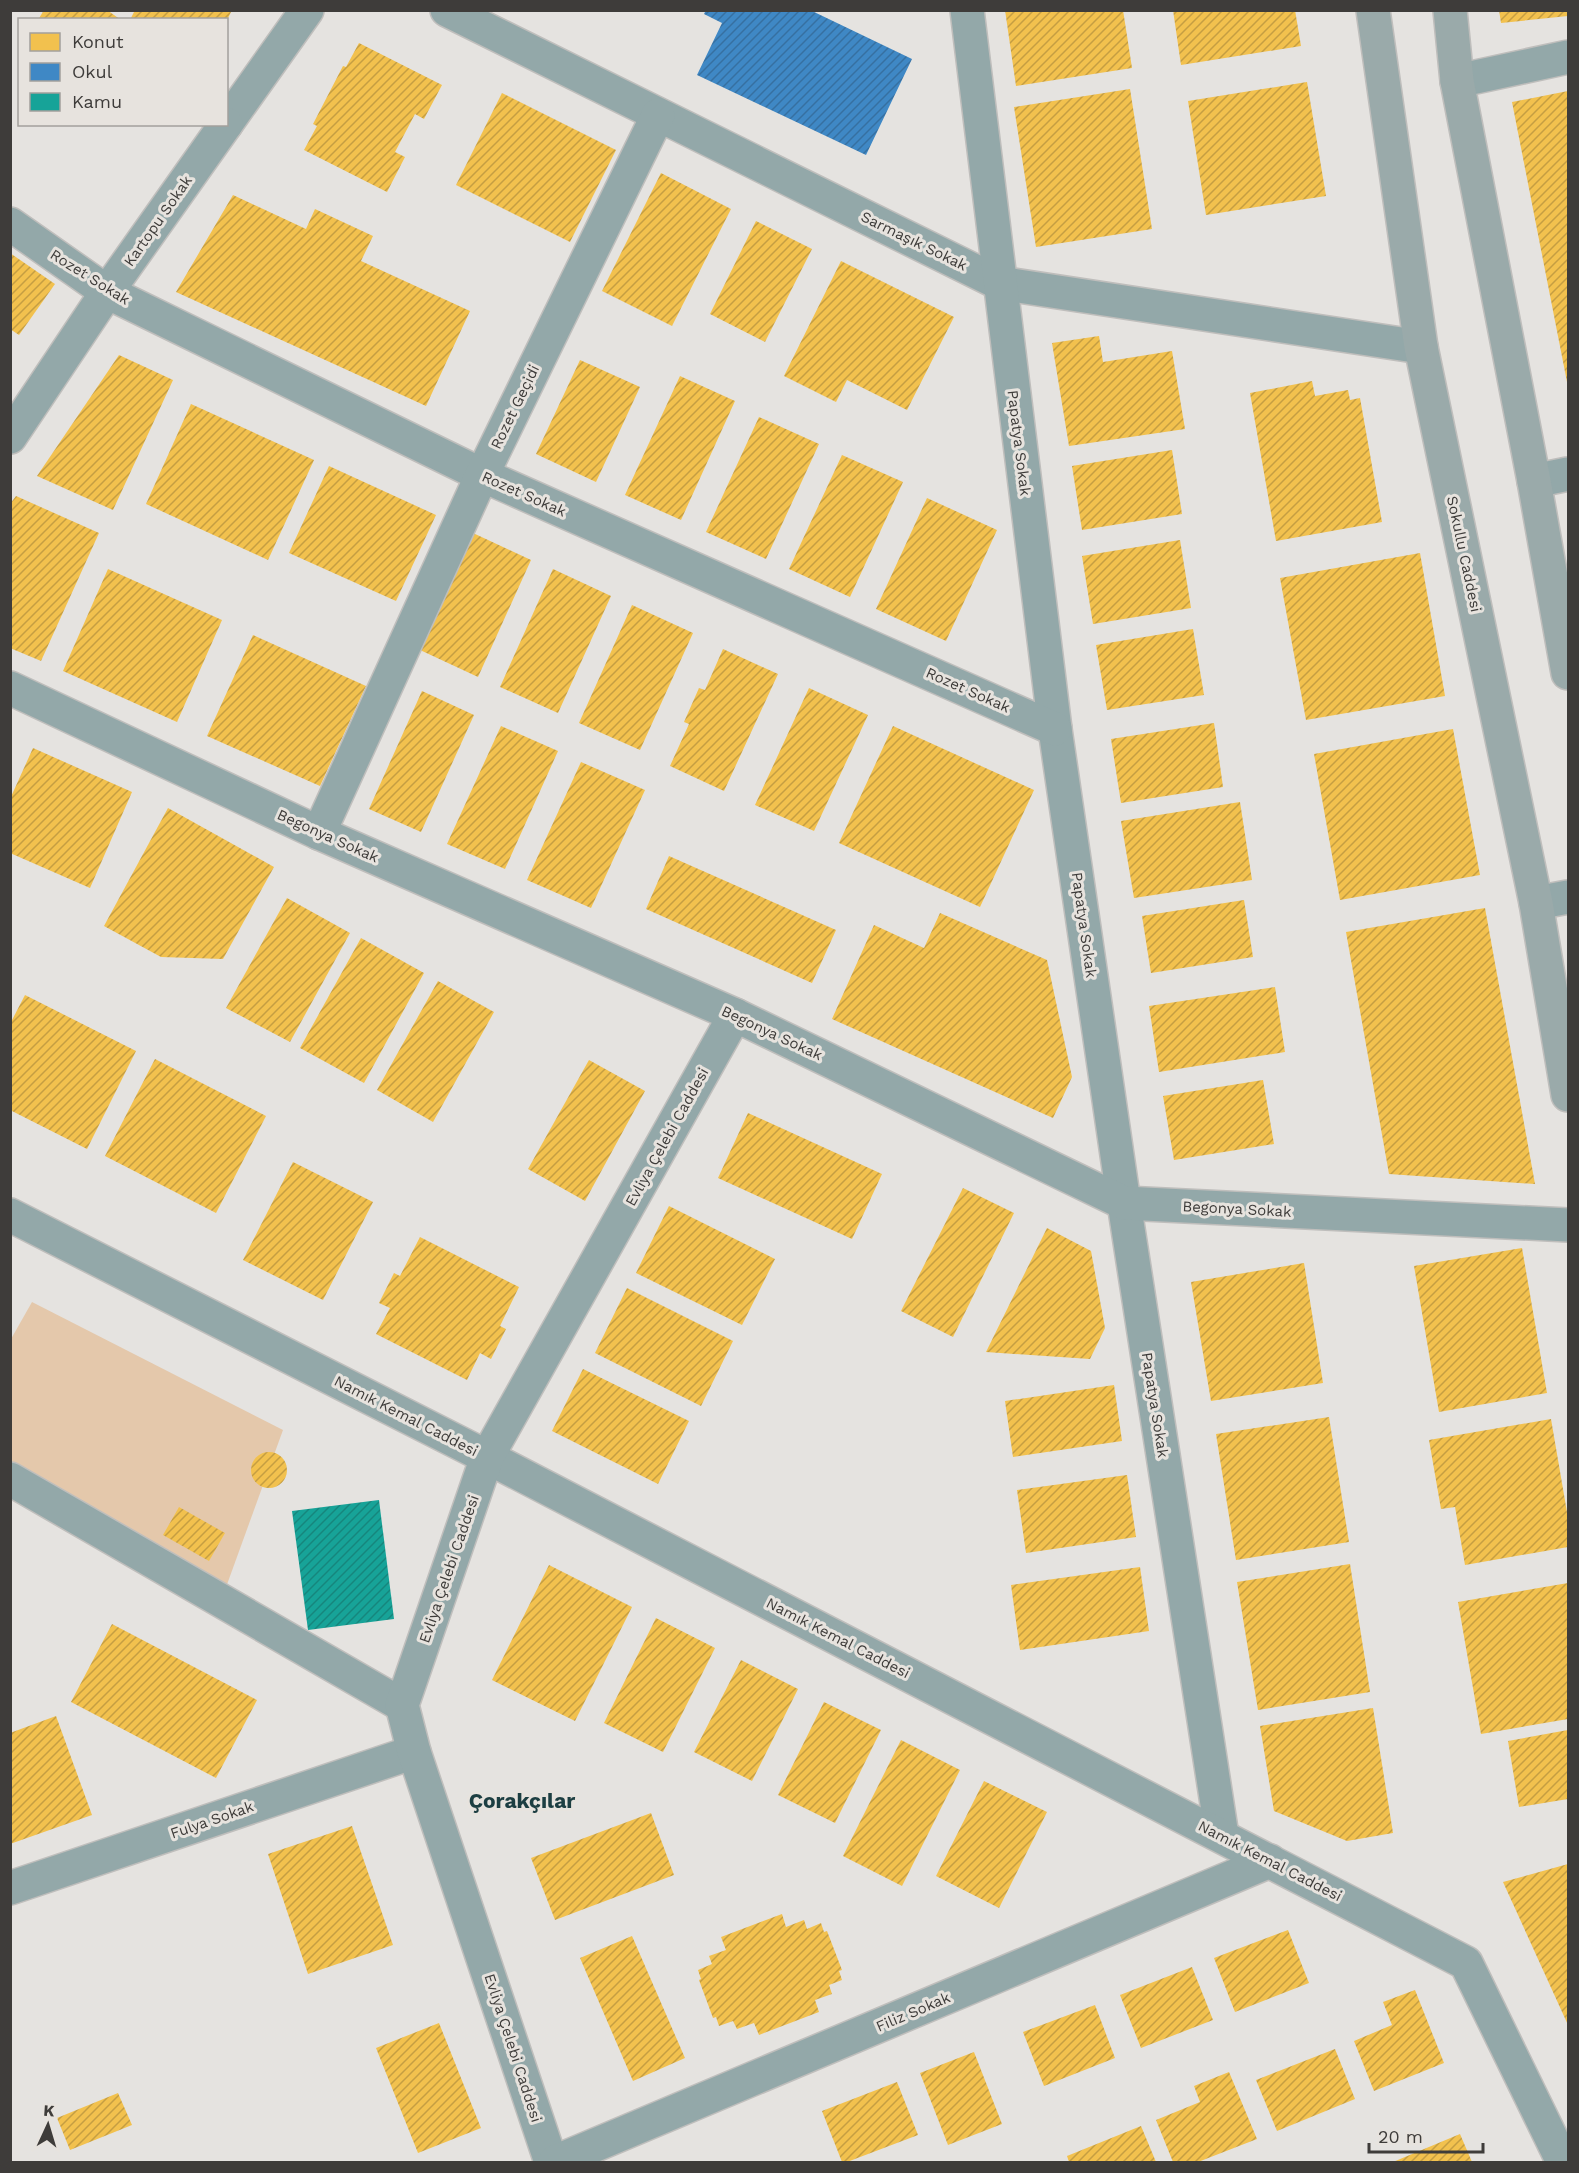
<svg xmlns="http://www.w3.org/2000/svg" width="1579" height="2173" viewBox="0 0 1579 2173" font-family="'Work Sans',sans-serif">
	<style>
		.park { fill: #e4c8ab }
		.homes { fill: url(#homes-hatch) }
		.schools { fill: url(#schools-hatch) }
		.public { fill: url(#public-hatch) }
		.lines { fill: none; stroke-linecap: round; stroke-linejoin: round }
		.street-casing { stroke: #bfbebc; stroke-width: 36 }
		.primary-casing { stroke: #bfbebc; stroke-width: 36 }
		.street { stroke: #93a8a9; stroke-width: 33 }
		.primary { stroke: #9aaaaa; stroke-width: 33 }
		.labels { text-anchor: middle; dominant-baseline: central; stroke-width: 6; stroke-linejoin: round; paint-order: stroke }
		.street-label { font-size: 15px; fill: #3e3c3a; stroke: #e7e3de }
		.district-label { font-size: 21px; font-weight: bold; fill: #1c3e42; stroke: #e7e3de }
	</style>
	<defs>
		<pattern id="homes-hatch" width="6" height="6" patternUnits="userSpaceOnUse" patternTransform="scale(1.5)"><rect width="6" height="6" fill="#f2c14e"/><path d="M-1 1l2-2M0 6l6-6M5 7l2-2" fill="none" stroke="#c59e42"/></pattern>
		<pattern id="schools-hatch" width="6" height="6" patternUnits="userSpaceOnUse" patternTransform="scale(1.5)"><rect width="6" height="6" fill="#3f88c5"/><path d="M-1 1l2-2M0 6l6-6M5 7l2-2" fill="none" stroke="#3670a1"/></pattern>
		<pattern id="public-hatch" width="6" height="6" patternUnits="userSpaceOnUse" patternTransform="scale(1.5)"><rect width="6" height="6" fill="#17a398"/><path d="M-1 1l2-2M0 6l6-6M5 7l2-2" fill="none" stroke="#16867d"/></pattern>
	</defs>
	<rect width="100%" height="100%" fill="#e5e3e0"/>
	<path class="park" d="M 32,1302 L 283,1430 L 225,1590 L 11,1468 L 11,1339 Z"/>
	<g class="homes">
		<path d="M 44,10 L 107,10 L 121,20 L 38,20 Z"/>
		<path d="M 135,10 L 232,10 L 227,20 L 130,20 Z"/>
		<path d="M 1005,10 L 1123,10 L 1132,68 L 1016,86 Z"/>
		<path d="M 1173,10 L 1295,10 L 1301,46 L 1181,65 Z"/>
		<path d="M 1499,10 L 1568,10 L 1568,16 L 1501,23 Z"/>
		<path d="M 359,43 L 442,85 L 424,119 L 415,114 L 395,152 L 405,157 L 387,192 L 304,150 L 317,126 L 313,124 L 343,66 L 346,67 Z"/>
		<path d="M 1307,82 L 1326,196 L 1206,215 L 1188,101 Z"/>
		<path d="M 1130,89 L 1152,229 L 1036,247 L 1014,107 Z"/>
		<path d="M 1568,91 L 1568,381 L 1567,382 L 1512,102 Z"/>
		<path d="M 502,93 L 616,150 L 570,242 L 456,185 Z"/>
		<path d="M 661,173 L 731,209 L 672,326 L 602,291 Z"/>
		<path d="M 233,195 L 306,229 L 315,209 L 373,236 L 361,261 L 470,311 L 426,406 L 176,292 Z"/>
		<path d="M 756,221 L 812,249 L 765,342 L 710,314 Z"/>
		<path d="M 10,253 L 55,284 L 19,335 L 10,329 Z"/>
		<path d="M 841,261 L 954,317 L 907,410 L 847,380 L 836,402 L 784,376 Z"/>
		<path d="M 1099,336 L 1103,362 L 1172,351 L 1185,429 L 1069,446 L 1052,343 Z"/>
		<path d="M 119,355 L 173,380 L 113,510 L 37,476 Z"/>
		<path d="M 580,360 L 640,387 L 596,482 L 536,454 Z"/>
		<path d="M 680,376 L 735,401 L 681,520 L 625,495 Z"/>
		<path d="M 1312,381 L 1315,396 L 1348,390 L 1350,400 L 1360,398 L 1382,522 L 1276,541 L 1250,393 Z"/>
		<path d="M 191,404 L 314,460 L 268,560 L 146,504 Z"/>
		<path d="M 759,417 L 819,444 L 766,559 L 706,532 Z"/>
		<path d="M 1172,450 L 1182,514 L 1082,530 L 1072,466 Z"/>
		<path d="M 842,455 L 903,482 L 850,597 L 789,569 Z"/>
		<path d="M 329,466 L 436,515 L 396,601 L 289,553 Z"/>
		<path d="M 16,496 L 99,533 L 41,661 L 10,648 L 10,504 Z"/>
		<path d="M 927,498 L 997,530 L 946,641 L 876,609 Z"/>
		<path d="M 473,533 L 531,560 L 478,677 L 420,650 Z"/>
		<path d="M 1180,540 L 1191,608 L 1093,624 L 1082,556 Z"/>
		<path d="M 1420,553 L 1445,696 L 1306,720 L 1280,578 Z"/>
		<path d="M 108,569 L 222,620 L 177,722 L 63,671 Z"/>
		<path d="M 553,569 L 611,596 L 558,713 L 500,687 Z"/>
		<path d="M 632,605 L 693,633 L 640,750 L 579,723 Z"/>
		<path d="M 1193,629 L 1204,695 L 1107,710 L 1096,645 Z"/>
		<path d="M 253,635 L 366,686 L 320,786 L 207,736 Z"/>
		<path d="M 723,649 L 778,674 L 724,791 L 670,766 L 689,724 L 684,722 L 699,688 L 705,690 Z"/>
		<path d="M 809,688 L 868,715 L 814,831 L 755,805 Z"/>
		<path d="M 422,691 L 474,715 L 421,832 L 369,809 Z"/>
		<path d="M 1214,723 L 1223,787 L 1121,803 L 1111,739 Z"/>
		<path d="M 501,726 L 558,751 L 505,869 L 447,844 Z"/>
		<path d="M 893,726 L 1034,790 L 980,907 L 839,843 Z"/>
		<path d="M 1453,729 L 1480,875 L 1340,900 L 1314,754 Z"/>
		<path d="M 33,748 L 132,792 L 90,888 L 10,853 L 10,799 Z"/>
		<path d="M 581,762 L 645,790 L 591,908 L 527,880 Z"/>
		<path d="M 1240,802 L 1252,880 L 1134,898 L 1121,821 Z"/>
		<path d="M 168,808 L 274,867 L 223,959 L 161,957 L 104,926 Z"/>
		<path d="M 669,856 L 836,930 L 812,983 L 646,909 Z"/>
		<path d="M 287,898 L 350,933 L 290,1042 L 226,1008 Z"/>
		<path d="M 1244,900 L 1253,957 L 1151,973 L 1142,916 Z"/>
		<path d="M 1485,908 L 1535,1184 L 1389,1174 L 1346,932 Z"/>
		<path d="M 940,913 L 1047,960 L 1072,1077 L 1053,1118 L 832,1019 L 874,925 L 924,948 Z"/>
		<path d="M 361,938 L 424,973 L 364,1083 L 300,1048 Z"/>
		<path d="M 438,981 L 494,1012 L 433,1122 L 377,1090 Z"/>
		<path d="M 1275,987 L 1285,1052 L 1159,1072 L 1149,1006 Z"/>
		<path d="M 25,995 L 136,1051 L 87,1149 L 10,1110 L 10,1024 Z"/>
		<path d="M 155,1059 L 266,1116 L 216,1213 L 105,1156 Z"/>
		<path d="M 589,1060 L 645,1091 L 585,1201 L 528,1169 Z"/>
		<path d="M 1263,1080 L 1274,1144 L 1174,1160 L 1163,1096 Z"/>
		<path d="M 748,1113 L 882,1174 L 852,1239 L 718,1178 Z"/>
		<path d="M 293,1162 L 373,1202 L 323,1300 L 243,1260 Z"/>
		<path d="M 963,1188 L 1014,1213 L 953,1337 L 901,1311 Z"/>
		<path d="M 669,1206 L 775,1259 L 742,1325 L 636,1273 Z"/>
		<path d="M 1047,1228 L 1091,1251 L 1105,1328 L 1090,1359 L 986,1352 Z"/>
		<path d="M 420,1237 L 519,1287 L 500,1326 L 506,1329 L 491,1359 L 480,1353 L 467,1380 L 376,1334 L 390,1308 L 379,1303 L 394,1273 L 400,1276 Z"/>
		<path d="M 1522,1248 L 1547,1393 L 1439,1412 L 1414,1266 Z"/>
		<path d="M 1304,1263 L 1323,1383 L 1211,1401 L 1191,1282 Z"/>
		<path d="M 627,1288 L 733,1341 L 701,1406 L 595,1353 Z"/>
		<path d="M 583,1369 L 689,1421 L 658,1484 L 552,1431 Z"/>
		<path d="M 1114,1385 L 1122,1441 L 1013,1457 L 1005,1401 Z"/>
		<path d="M 1329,1417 L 1349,1542 L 1236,1560 L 1216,1434 Z"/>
		<path d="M 1551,1419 L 1568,1518 L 1568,1547 L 1465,1565 L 1455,1507 L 1441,1509 L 1429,1440 Z"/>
		<circle cx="269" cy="1470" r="18"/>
		<path d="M 1127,1475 L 1136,1537 L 1026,1553 L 1017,1490 Z"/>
		<path d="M 179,1507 L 225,1533 L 209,1561 L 163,1535 Z"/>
		<path d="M 1350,1564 L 1370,1692 L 1258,1710 L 1237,1582 Z"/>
		<path d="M 549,1565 L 632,1607 L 575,1721 L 492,1680 Z"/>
		<path d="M 1140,1567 L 1149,1631 L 1020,1650 L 1011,1585 Z"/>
		<path d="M 1568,1583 L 1568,1719 L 1481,1734 L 1458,1602 Z"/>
		<path d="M 656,1618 L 715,1648 L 663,1752 L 604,1723 Z"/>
		<path d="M 112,1624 L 257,1700 L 216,1778 L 71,1702 Z"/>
		<path d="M 741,1660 L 798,1689 L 752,1781 L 694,1752 Z"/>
		<path d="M 824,1702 L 881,1730 L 835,1823 L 778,1795 Z"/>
		<path d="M 1373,1708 L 1393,1833 L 1347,1841 L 1274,1811 L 1260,1726 Z"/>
		<path d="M 56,1716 L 92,1815 L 10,1844 L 10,1733 Z"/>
		<path d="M 1568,1730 L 1568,1799 L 1519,1807 L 1508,1741 Z"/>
		<path d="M 901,1740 L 960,1770 L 902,1886 L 843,1856 Z"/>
		<path d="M 984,1781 L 1047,1812 L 999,1908 L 936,1876 Z"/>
		<path d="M 651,1813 L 674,1875 L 555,1920 L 531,1858 Z"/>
		<path d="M 352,1826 L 393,1945 L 308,1974 L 268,1854 Z"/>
		<path d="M 1568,1864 L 1568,2025 L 1503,1882 Z"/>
		<path d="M 782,1914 L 786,1927 L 804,1920 L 807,1929 L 821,1923 L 824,1932 L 827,1931 L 842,1970 L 839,1971 L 842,1980 L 829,1985 L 832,1994 L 815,2000 L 819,2012 L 759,2035 L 754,2023 L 737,2029 L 733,2021 L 719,2026 L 716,2017 L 713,2018 L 699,1980 L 701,1979 L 698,1970 L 712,1964 L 709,1956 L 726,1950 L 721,1937 Z"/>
		<path d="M 1288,1930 L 1309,1983 L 1235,2012 L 1214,1958 Z"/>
		<path d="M 632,1936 L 685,2058 L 633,2081 L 580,1958 Z"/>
		<path d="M 1192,1967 L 1213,2020 L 1141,2048 L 1120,1995 Z"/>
		<path d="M 1415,1990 L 1444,2063 L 1374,2091 L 1354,2041 L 1392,2025 L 1383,2002 Z"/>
		<path d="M 1095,2005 L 1115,2058 L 1044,2086 L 1023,2032 Z"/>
		<path d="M 439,2023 L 481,2128 L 418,2153 L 376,2048 Z"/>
		<path d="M 1335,2049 L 1355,2099 L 1277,2131 L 1256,2080 Z"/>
		<path d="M 974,2052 L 1002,2124 L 948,2145 L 920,2073 Z"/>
		<path d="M 1229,2072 L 1257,2139 L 1198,2162 L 1173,2162 L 1156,2120 L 1200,2102 L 1194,2086 Z"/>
		<path d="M 897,2082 L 918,2135 L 847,2162 L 842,2162 L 822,2111 Z"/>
		<path d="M 118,2093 L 132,2125 L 70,2150 L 57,2118 Z"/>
		<path d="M 1141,2126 L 1156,2162 L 1069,2162 L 1067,2156 Z"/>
		<path d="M 1460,2134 L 1472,2162 L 1393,2162 Z"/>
	</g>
	<path class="schools" d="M 706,10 L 810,10 L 912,59 L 866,155 L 697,75 L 722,23 L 704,14 Z"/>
	<path class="public" d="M 379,1500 L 394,1619 L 308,1630 L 292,1511 Z"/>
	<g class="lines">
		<g class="street-casing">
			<g id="street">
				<path d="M 447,10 L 999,283 L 1421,347"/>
				<path d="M 967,10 L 1055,729 L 1124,1203 L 1222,1836"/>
				<path d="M 1457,81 L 1568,57"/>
				<path d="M 226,124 L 307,10"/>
				<path d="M 10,224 L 107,292 L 482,475 L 1055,729"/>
				<path d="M 10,437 L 107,292 L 226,124"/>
				<path d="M 1534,481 L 1568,474"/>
				<path d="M 10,688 L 319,833 L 735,1015 L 1124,1203 L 1568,1225"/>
				<path d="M 319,833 L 482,475 L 658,115"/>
				<path d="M 1536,903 L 1568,897"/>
				<path d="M 10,1215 L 487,1457 L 1466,1963 L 1563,2162"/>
				<path d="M 10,1479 L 402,1705"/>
				<path d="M 10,1888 L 414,1752"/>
				<path d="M 551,2162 L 414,1752 L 402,1705 L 487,1457 L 735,1015"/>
				<path d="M 555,2162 L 1270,1861"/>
			</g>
		</g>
		<g class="primary-casing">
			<g id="primary">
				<path d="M 1373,10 L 1421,347 L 1536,903 L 1568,1095"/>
				<path d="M 1450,10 L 1457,81 L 1534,481 L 1568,673"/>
			</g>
		</g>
		<use href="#street" class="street"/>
		<use href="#primary" class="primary"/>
	</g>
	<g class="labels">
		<g class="street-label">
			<text transform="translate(158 221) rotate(-55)">Kartopu Sokak</text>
			<text transform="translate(914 241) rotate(26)">Sarmaşık Sokak</text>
			<text transform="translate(90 277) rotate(32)">Rozet Sokak</text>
			<text transform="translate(515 407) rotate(-64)">Rozet Geçidi</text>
			<text transform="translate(1019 443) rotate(83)">Papatya Sokak</text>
			<text transform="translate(524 494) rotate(24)">Rozet Sokak</text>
			<text transform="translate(1464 554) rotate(78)">Sokullu Caddesi</text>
			<text transform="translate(968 690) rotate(24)">Rozet Sokak</text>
			<text transform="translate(328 836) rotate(24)">Begonya Sokak</text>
			<text transform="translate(1084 925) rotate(82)">Papatya Sokak</text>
			<text transform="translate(772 1033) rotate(25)">Begonya Sokak</text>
			<text transform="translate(667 1137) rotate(-61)">Evliya Çelebi Caddesi</text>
			<text transform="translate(1237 1209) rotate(3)">Begonya Sokak</text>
			<text transform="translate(1155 1405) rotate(81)">Papatya Sokak</text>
			<text transform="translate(406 1416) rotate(27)">Namık Kemal Caddesi</text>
			<text transform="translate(449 1569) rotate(-71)">Evliya Çelebi Caddesi</text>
			<text transform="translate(838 1638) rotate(27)">Namık Kemal Caddesi</text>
			<text transform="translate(212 1820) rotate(-19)">Fulya Sokak</text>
			<text transform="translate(1270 1861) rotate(27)">Namık Kemal Caddesi</text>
			<text transform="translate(913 2012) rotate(-23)">Filiz Sokak</text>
			<text transform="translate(513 2048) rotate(72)">Evliya Çelebi Caddesi</text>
		</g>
		<g class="district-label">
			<text x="522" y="1800">Çorakçılar</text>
		</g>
	</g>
	<rect width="1579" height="2173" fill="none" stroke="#3e3c3a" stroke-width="24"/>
	<rect x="18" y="18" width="210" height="108" fill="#e7e3de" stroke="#a3a09c" stroke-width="1.5"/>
	<rect x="30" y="33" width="30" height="18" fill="#f2c14e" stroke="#a3a09c" stroke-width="1.5"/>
	<text x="72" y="48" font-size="18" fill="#3e3c3a">Konut</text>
	<rect x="30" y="63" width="30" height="18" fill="#3f88c5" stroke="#a3a09c" stroke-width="1.5"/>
	<text x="72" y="78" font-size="18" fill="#3e3c3a">Okul</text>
	<rect x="30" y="93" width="30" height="18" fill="#17a398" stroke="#a3a09c" stroke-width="1.5"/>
	<text x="72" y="108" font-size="18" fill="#3e3c3a">Kamu</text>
	<g transform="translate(48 2125) rotate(4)" stroke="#e7e3de" stroke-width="4.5" paint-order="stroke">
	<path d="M0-4.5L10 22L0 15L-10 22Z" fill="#3e3c3a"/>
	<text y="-9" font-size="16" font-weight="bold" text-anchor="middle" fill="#3e3c3a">K</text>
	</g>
	<path d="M1369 2143v9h114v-9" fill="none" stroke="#3e3c3a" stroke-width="3"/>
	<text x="1378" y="2143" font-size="18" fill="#3e3c3a" stroke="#e7e3de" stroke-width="4.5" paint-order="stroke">20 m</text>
</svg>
